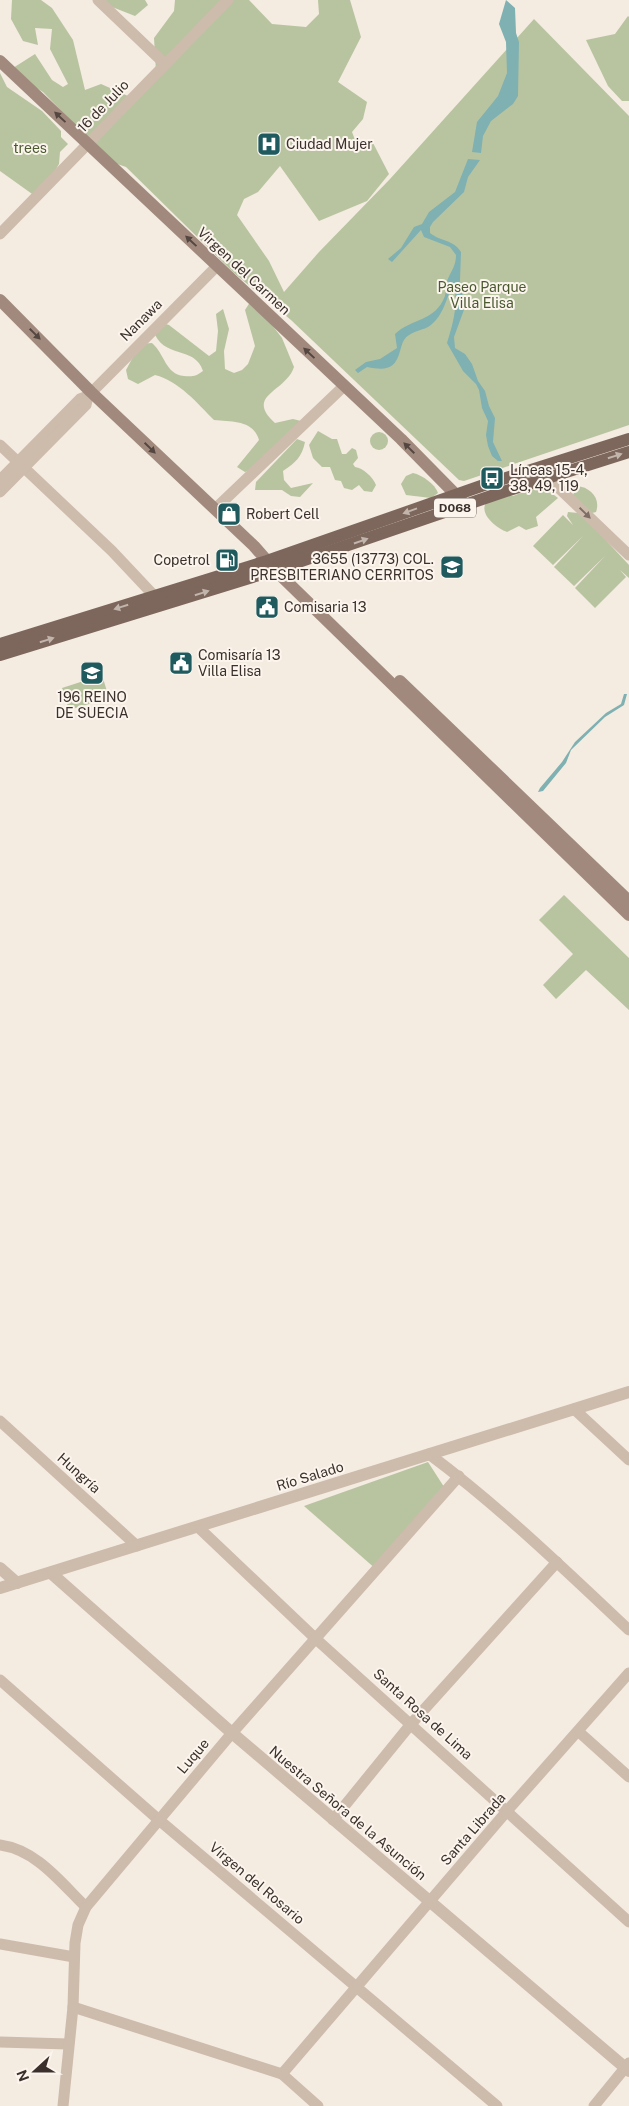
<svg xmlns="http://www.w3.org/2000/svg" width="629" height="2106" viewBox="0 0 629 2106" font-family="'Public Sans',sans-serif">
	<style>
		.green { fill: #b8c4a0 }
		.water { fill: #7fb0b2 }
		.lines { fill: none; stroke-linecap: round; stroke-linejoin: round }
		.minor { stroke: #cdbbac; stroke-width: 11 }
		.tertiary { stroke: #cdbbac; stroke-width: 12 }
		.secondary { stroke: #a18a7d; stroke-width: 12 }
		.primary { stroke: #7d675c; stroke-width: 12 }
		.oneway { fill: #544640 }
		.oneway2 { fill: #c2b5ac }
		.oneway3 { fill: #7d6f65 }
		.labels { text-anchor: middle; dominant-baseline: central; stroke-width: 4; stroke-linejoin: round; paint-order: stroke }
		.shield { fill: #fbf5ee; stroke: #756b66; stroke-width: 1 }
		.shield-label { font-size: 12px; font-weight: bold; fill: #3b302b }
		.street-label { font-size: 14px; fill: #3b302b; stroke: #fbf5ee }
		.poi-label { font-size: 14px; fill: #3b302b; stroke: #fbf5ee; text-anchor: start }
		.park-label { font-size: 14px; fill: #4a5a2e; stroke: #fbf5ee }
	</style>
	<rect width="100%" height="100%" fill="#f4ebe1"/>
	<g class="green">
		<path d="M 12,0 L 41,0 L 52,8 L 73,40 L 85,90 L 101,84 L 137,100 L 156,71 L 154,38 L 174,11 L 175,0 L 249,0 L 272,24 L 306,27 L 319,14 L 318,0 L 350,0 L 361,37 L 338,82 L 367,102 L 363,119 L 352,132 L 357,145 L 373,143 L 389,174 L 367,201 L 319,221 L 280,166 L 258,192 L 244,199 L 237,215 L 269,261 L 284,292 L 319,252 L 390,179 L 534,19 L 629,116 L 629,425 L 464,481 L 459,480 L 291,320 L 234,273 L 126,167 L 94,156 L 77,127 L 43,92 L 15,75 L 13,68 L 35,54 L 52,80 L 63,87 L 68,84 L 50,49 L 52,29 L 35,28 L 38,45 L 23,41 L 11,19 Z"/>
		<path d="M 98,0 L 145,0 L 148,5 L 135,16 L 102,3 Z"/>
		<path d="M 628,16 L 629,17 L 629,101 L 622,101 L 608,86 L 586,40 L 615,34 Z"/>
		<path d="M 0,73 L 7,87 L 42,111 L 61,131 L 61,137 L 68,144 L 60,152 L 59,164 L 42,193 L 35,196 L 0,171 Z"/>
		<path d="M 252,299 L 282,338 L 294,367 C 286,392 244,395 275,423 L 293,419 L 301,421 L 264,465 L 245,472 L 237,467 L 259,440 C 253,420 233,422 214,420 C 197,403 179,381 155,375 L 138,384 L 128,379 L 126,370 L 140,344 L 152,343 C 165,354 165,374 184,376 C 193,377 196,376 203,371 C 195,345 163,360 153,330 L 159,322 L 169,325 L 209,356 L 216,351 L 218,331 L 216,314 L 223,309 L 229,329 L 224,351 L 225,369 L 234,373 L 242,370 L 248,364 L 255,346 L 245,310 Z"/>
		<path d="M 318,431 L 332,439 L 337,439 L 342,454 L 346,454 L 352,448 L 356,450 L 358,458 L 353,464 L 355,467 C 363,468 373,477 376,485 L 372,492 L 364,491 L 359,485 L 352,490 L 344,488 L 341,481 L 335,480 L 330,467 L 322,467 L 313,458 L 309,445 Z"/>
		<circle cx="379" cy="441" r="9"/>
		<path d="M 297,439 L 305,442 C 302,457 295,463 283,471 L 284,480 L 291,488 L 313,483 L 300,497 L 291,496 L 282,490 L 255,490 L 256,482 Z"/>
		<path d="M 413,473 C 422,475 435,484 438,493 L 431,498 L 406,495 L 401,484 L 406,476 Z"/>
		<path d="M 541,485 L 558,498 L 536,517 L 538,526 L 526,530 L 519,526 L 507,532 C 498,529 477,514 487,501 C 489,498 494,496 497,494 L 513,496 Z"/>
		<path d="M 577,486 C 590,487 601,498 596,512 L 588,514 L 603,537 L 629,565 L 629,578 L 620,570 L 626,577 L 595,608 L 575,588 L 605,556 L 574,586 L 554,567 L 583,536 L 553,565 L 533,546 L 563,515 L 573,525 L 567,516 L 568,512 L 578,513 L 573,495 Z"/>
		<path d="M 102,675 L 109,698 L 69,710 L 62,688 Z"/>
		<path d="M 564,895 L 629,958 L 629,1010 L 586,970 L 556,999 L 543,985 L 573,954 L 539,920 Z"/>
		<path d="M 428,1462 L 446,1490 L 377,1570 L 304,1506 Z"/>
	</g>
	<g class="water">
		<path d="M 506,0 L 515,8 L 516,33 L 519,42 L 518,96 L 513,104 L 491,121 L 483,136 L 481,153 L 472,152 L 477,122 L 498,96 L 507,73 L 506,42 L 499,24 Z"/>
		<path d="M 468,159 L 480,160 L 468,177 L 464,192 L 433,222 L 430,227 L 430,233 C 441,242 453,239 461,252 L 460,281 L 465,307 L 454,337 L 455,348 L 465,354 L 472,364 L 478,381 L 485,391 L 489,406 L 495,418 L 493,442 L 502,461 L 498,461 L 492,456 L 488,446 L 486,435 L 488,421 L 482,408 L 479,390 L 476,384 L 463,371 L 447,343 C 453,323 459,304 453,283 C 447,297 443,318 428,327 C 420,331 409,332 404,340 C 402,343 401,348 400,351 C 395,371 384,370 367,367 L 358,373 L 355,370 L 366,362 L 380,359 L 397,348 L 395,334 C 412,318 435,322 445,296 C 446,291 446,286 447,281 C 451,271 456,266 456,255 L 450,247 L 424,237 L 421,230 L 392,262 L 388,259 L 401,248 L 414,227 L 422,224 L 429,212 L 455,192 Z"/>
		<path d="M 624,694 L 627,694 L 624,705 L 605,717 L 571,750 L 566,763 L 543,791 L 538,792 L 540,788 L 562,762 L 575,742 L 606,713 L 621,704 Z"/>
	</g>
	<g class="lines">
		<g class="minor">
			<path d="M 98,0 L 165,64"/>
			<path d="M 0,234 L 228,0"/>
			<path d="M 0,445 L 112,551 L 160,602"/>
			<path d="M 542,472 L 629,555"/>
			<path d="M 0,480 L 80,399 L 88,396 L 217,266"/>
			<path d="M 0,492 L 86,405 L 88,396"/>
			<path d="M 215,509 L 344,386"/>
			<path d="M 574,1409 L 629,1460"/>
			<path d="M 0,1421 L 137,1546"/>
			<path d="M 429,1454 C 500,1507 564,1569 629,1630"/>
			<path d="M 198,1527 L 316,1639 L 629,1922"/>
			<path d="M 0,1680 L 159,1820 L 497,2106"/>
			<path d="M 579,1732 L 629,1777"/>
			<path d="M 333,1820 L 411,1724 L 557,1562"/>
			<path d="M 0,1845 C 37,1850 61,1883 86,1907"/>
			<path d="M 0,1944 L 74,1957"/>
			<path d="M 73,2007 L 282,2074 L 318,2106"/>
			<path d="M 0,2042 L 68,2044"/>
			<path d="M 282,2074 L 507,1811 L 629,1673"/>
			<path d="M 63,2106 L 73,2007 L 75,1943 L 78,1925 L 86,1907 L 232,1733 L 459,1476"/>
			<path d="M 594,2106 L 629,2063"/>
		</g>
		<g class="tertiary">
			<path d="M 0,1568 L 17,1583"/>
			<path d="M 51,1573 L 232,1733 L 629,2071"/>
			<path d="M 0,1588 L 629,1392"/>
		</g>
		<g class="secondary">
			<path d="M 0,61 L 401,439 L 463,502"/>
			<path d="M 0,300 L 91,392 L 254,546 L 275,570 L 629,915"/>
			<path d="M 400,681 L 629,901"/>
		</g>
		<g class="primary">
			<path d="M 0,644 L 267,561 L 484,485 L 629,439"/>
			<path d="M 0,655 L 275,570 L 500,493 L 629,452"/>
		</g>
	</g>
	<defs><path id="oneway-solid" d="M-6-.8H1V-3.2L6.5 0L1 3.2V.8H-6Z" transform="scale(1.25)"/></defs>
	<g class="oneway">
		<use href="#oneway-solid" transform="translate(60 117) rotate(-137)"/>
		<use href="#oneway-solid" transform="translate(191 241) rotate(-137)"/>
		<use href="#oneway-solid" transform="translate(35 334) rotate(45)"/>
		<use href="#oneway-solid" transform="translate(309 353) rotate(-137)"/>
		<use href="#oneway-solid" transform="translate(150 448) rotate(44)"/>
		<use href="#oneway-solid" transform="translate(409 448) rotate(-135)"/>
	</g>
	<g class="oneway2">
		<use href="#oneway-solid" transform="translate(615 456) rotate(-18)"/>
		<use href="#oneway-solid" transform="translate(410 511) rotate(160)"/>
		<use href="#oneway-solid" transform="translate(361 541) rotate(-19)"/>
		<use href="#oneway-solid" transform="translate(202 593) rotate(-17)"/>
		<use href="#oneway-solid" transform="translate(121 607) rotate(163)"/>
		<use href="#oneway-solid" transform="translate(47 640) rotate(-17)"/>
	</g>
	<use class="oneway3" href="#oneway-solid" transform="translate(585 513) rotate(44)"/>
	<defs>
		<g id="hospital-square" transform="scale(1.25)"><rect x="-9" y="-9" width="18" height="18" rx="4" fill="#1f5a5e" stroke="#fbf5ee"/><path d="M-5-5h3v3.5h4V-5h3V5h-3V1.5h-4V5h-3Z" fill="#fff"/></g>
		<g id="bus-square" transform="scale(1.25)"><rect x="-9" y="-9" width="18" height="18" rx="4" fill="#1f5a5e" stroke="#fbf5ee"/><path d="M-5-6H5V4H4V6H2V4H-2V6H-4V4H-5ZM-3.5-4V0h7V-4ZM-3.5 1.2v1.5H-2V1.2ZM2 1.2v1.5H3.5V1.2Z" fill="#fff"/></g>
		<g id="shop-square" transform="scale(1.25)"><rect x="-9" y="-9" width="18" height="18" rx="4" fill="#1f5a5e" stroke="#fbf5ee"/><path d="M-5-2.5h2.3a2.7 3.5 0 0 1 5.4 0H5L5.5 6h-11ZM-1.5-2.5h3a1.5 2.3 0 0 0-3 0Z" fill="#fff"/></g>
		<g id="fuel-square" transform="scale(1.25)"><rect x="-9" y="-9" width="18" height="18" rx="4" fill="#1f5a5e" stroke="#fbf5ee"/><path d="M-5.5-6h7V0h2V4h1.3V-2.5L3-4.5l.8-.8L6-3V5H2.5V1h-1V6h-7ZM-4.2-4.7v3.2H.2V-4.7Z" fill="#fff"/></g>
		<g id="school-square" transform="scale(1.25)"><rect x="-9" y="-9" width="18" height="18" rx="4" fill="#1f5a5e" stroke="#fbf5ee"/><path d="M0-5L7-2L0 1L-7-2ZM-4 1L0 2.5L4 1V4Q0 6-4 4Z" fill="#fff"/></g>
		<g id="civic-square" transform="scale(1.25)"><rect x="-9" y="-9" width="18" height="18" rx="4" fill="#1f5a5e" stroke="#fbf5ee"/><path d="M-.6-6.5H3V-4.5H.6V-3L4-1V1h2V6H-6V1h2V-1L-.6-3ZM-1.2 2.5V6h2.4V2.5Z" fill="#fff"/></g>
	</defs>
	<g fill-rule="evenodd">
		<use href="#hospital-square" x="269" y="144"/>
		<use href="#bus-square" x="492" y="478"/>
		<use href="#shop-square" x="229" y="514"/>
		<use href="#fuel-square" x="227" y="560"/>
		<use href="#school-square" x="452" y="567"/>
		<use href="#civic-square" x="267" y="607"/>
		<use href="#civic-square" x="181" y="663"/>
		<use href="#school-square" x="92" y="673"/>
	</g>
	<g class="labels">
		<rect class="shield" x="434" y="498.5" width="42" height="19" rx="4"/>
		<g class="shield-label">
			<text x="455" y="508">D068</text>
		</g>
		<g class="street-label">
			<text transform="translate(103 106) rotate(-46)">16 de Julio</text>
			<text transform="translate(244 271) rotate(43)">Virgen del Carmen</text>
			<text transform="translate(141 320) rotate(-45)">Nanawa</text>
			<text transform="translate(79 1473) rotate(42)">Hungría</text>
			<text transform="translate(310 1476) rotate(-17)">Río Salado</text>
			<text transform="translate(423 1714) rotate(42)">Santa Rosa de Lima</text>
			<text transform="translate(193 1756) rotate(-50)">Luque</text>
			<text transform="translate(348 1813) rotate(40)">Nuestra Señora de la Asunción</text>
			<text transform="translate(473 1829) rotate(-49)">Santa Librada</text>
			<text transform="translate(257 1883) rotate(40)">Virgen del Rosario</text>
		</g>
		<g class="poi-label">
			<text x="286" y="144">Ciudad Mujer</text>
			<text x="510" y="470">Líneas 15-4,<tspan x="510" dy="16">38, 49, 119</tspan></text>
			<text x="246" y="514">Robert Cell</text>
			<text x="434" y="559" text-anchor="end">3655 (13773) COL.<tspan x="434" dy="16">PRESBITERIANO CERRITOS</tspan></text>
			<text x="210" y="560" text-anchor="end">Copetrol</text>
			<text x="284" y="607">Comisaria 13</text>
			<text x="198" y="655">Comisaría 13<tspan x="198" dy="16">Villa Elisa</tspan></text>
			<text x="92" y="697" text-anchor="middle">196 REINO<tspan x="92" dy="16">DE SUECIA</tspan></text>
		</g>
		<g class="park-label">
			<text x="30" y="148">trees</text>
			<text x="482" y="287">Paseo Parque<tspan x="482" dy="16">Villa Elisa</tspan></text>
		</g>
	</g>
	<g transform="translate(35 2071) rotate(249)" stroke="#fbf5ee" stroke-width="4" paint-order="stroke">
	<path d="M0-4L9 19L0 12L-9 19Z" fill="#3b302b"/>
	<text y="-8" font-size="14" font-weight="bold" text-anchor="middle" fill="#3b302b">N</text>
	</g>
</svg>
